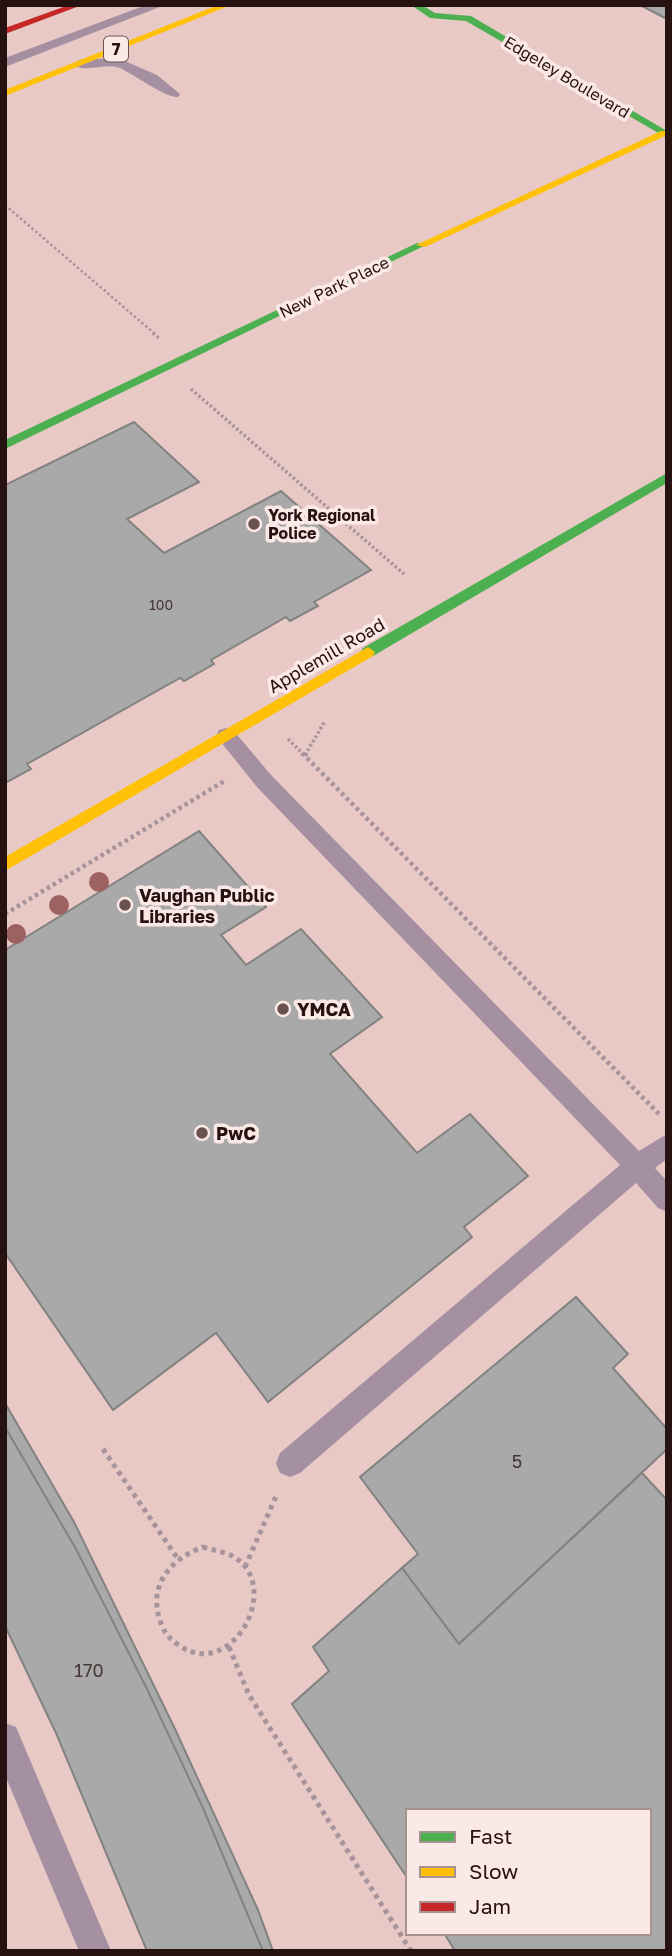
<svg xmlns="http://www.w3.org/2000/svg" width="672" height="1956" viewBox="0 0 672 1956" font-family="'Golos Text',sans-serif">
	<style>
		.building { fill: #aaa9a9; stroke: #828281; stroke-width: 2 }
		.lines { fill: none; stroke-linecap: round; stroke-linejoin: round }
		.path-far3 { stroke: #a7939c; stroke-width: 2.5; stroke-dasharray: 2.5 2.5; stroke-linecap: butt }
		.path-far2 { stroke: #a7939c; stroke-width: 3.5; stroke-dasharray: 2.5 2.5; stroke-linecap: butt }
		.path-far1 { stroke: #a7939c; stroke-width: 4.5; stroke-dasharray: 3.5 3.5; stroke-linecap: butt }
		.path { stroke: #a7939c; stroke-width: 5; stroke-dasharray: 4.5 4.5; stroke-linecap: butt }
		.lane { fill: #a590a1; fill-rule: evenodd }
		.fast { fill: #4caf50; fill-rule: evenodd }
		.slow { fill: #ffc107; fill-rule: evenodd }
		.jam { fill: #c62828; fill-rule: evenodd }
		.tree { fill: #9e6162 }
		.poi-dot { fill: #6a5250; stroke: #fbe9e7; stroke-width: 2.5 }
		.labels { text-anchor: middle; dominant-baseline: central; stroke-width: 7; stroke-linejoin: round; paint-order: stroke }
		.number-label { font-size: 14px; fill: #473837 }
		.shield { fill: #fbe9e7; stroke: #665251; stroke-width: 2 }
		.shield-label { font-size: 16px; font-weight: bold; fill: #261211 }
		.far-street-label { font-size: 16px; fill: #261211; stroke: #fbe9e7 }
		.far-poi-label { font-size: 16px; font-weight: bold; fill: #261211; stroke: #fbe9e7; text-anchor: start }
		.street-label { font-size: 18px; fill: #261211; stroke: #fbe9e7 }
		.poi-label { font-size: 18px; font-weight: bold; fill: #261211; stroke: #fbe9e7; text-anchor: start }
		.near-number-label { font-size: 18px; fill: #473837 }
	</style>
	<rect width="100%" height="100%" fill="#e8c9c6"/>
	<g class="building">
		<path d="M 640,5 L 667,5 L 667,19 Z"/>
		<path d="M 134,422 L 199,482 L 127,519 L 164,553 L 281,491 L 371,570 L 314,602 L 318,606 L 290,621 L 286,617 L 211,660 L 214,664 L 184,681 L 180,678 L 27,764 L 31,769 L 5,783 L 5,485 Z"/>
		<path d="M 199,831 L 266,907 L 221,935 L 246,965 L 301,929 L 382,1017 L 330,1054 L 417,1153 L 470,1114 L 528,1176 L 464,1227 L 472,1237 L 268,1402 L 216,1333 L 113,1410 L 5,1253 L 5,950 Z"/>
		<path d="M 576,1297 L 628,1354 L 613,1368 L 667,1429 L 667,1449 L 459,1644 L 402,1568 L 418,1554 L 360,1477 Z"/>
		<path d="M 5,1403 L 74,1522 L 175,1729 L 258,1910 L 273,1951 L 151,1951 L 136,1903 L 5,1612 Z"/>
		<path d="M 5,1427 L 76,1549 L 148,1691 L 203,1808 L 263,1951 L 147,1951 L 56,1733 L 5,1626 Z"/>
		<path d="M 642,1473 L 667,1500 L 667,1951 L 455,1951 L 444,1933 L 649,1933 L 649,1811 L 408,1811 L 408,1879 L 292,1704 L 329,1671 L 313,1647 L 402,1568 L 459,1644 Z"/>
	</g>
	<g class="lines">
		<path class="path-far3" d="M 5,205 L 155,334"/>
		<g class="path-far2">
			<path d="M 153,333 L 160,339"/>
			<path d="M 191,389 L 404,574"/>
			<path d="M 288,739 L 304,755"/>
			<path d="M 305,755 L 325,721"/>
		</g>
		<g class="path-far1">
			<path d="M 302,753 L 661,1116"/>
			<path d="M 305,756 L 306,753"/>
			<path d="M 5,914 L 226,780"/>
		</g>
		<g class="path">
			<path d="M 103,1449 L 178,1559"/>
			<path d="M 203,1547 C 212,1550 226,1552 234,1557 C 283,1586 233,1681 180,1646 C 172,1640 166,1636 162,1626 C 146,1588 168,1560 203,1547 Z"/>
			<path d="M 245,1567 L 277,1494"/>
			<path d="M 229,1647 L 249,1695 L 411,1951"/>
		</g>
		<g class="lane">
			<path d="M 146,5 L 165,5 L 5,67 L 5,58 Z"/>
			<path d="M 118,58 L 157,75 L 180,94 L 178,97 C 168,99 133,74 120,68 C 106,62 84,74 72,64 L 79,60 Z"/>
			<path d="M 226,728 L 233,730 L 271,775 L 639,1151 L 667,1134 L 667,1159 L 655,1168 L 667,1181 L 667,1212 L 658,1208 L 636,1183 L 300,1473 L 290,1477 L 280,1473 L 276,1463 L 280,1453 L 620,1165 L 257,787 L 216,736 L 219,730 Z"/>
			<path d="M 5,1723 L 16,1727 L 111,1951 L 79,1951 L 5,1775 Z"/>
		</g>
		<g class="fast">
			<path d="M 411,5 L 422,5 L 435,13 L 471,16 L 667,131 L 667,138 L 466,21 L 430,18 Z"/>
			<path d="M 417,243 L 426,245 L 5,449 L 5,440 Z"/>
			<path d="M 667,473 L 667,483 L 373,656 L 363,656 L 361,652 L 363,648 Z"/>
		</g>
		<g class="slow">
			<path d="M 218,5 L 231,5 L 5,96 L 5,90 Z"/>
			<path d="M 661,131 L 667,131 L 667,135 L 425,247 L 416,245 Z"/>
			<path d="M 368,647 L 375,652 L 373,656 L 5,871 L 5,857 Z"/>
		</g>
		<path class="jam" d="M 69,5 L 82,5 L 5,34 L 5,28 Z"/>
	</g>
	<g class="tree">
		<circle cx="99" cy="882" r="10"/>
		<circle cx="59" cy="905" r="10"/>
		<circle cx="16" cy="934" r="10"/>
	</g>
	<g class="poi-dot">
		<circle cx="254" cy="524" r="7"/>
		<circle cx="125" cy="905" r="7"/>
		<circle cx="283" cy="1009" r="7"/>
		<circle cx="202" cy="1133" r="7"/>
	</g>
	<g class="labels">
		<g class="number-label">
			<text x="161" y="604">100</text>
		</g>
		<rect class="shield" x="104" y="36.5" width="24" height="25" rx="5"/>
		<g class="shield-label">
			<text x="116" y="49">7</text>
		</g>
		<g class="far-street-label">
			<text transform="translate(567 77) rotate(31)">Edgeley Boulevard</text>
			<text transform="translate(334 287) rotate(-26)">New Park Place</text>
		</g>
		<g class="far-poi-label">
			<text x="268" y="515">York Regional<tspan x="268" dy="18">Police</tspan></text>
		</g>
		<g class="street-label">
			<text transform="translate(326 655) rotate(-30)">Applemill Road</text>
		</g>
		<g class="poi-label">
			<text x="139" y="895">Vaughan Public<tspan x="139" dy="21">Libraries</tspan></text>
			<text x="297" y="1009">YMCA</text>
			<text x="216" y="1133">PwC</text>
		</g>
		<g class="near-number-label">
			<text x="517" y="1461">5</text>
			<text x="89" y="1670">170</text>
		</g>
	</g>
	<rect width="672" height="1956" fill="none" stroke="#261211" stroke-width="14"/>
	<rect x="406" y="1809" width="245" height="126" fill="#fbe9e7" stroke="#a69391" stroke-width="2"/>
	<rect x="420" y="1832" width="35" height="10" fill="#4caf50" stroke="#a69391" stroke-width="2"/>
	<text x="469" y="1844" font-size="21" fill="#261211">Fast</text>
	<rect x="420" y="1867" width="35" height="10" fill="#ffc107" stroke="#a69391" stroke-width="2"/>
	<text x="469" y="1879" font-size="21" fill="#261211">Slow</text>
	<rect x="420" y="1902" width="35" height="10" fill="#c62828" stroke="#a69391" stroke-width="2"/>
	<text x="469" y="1914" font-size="21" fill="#261211">Jam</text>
</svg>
